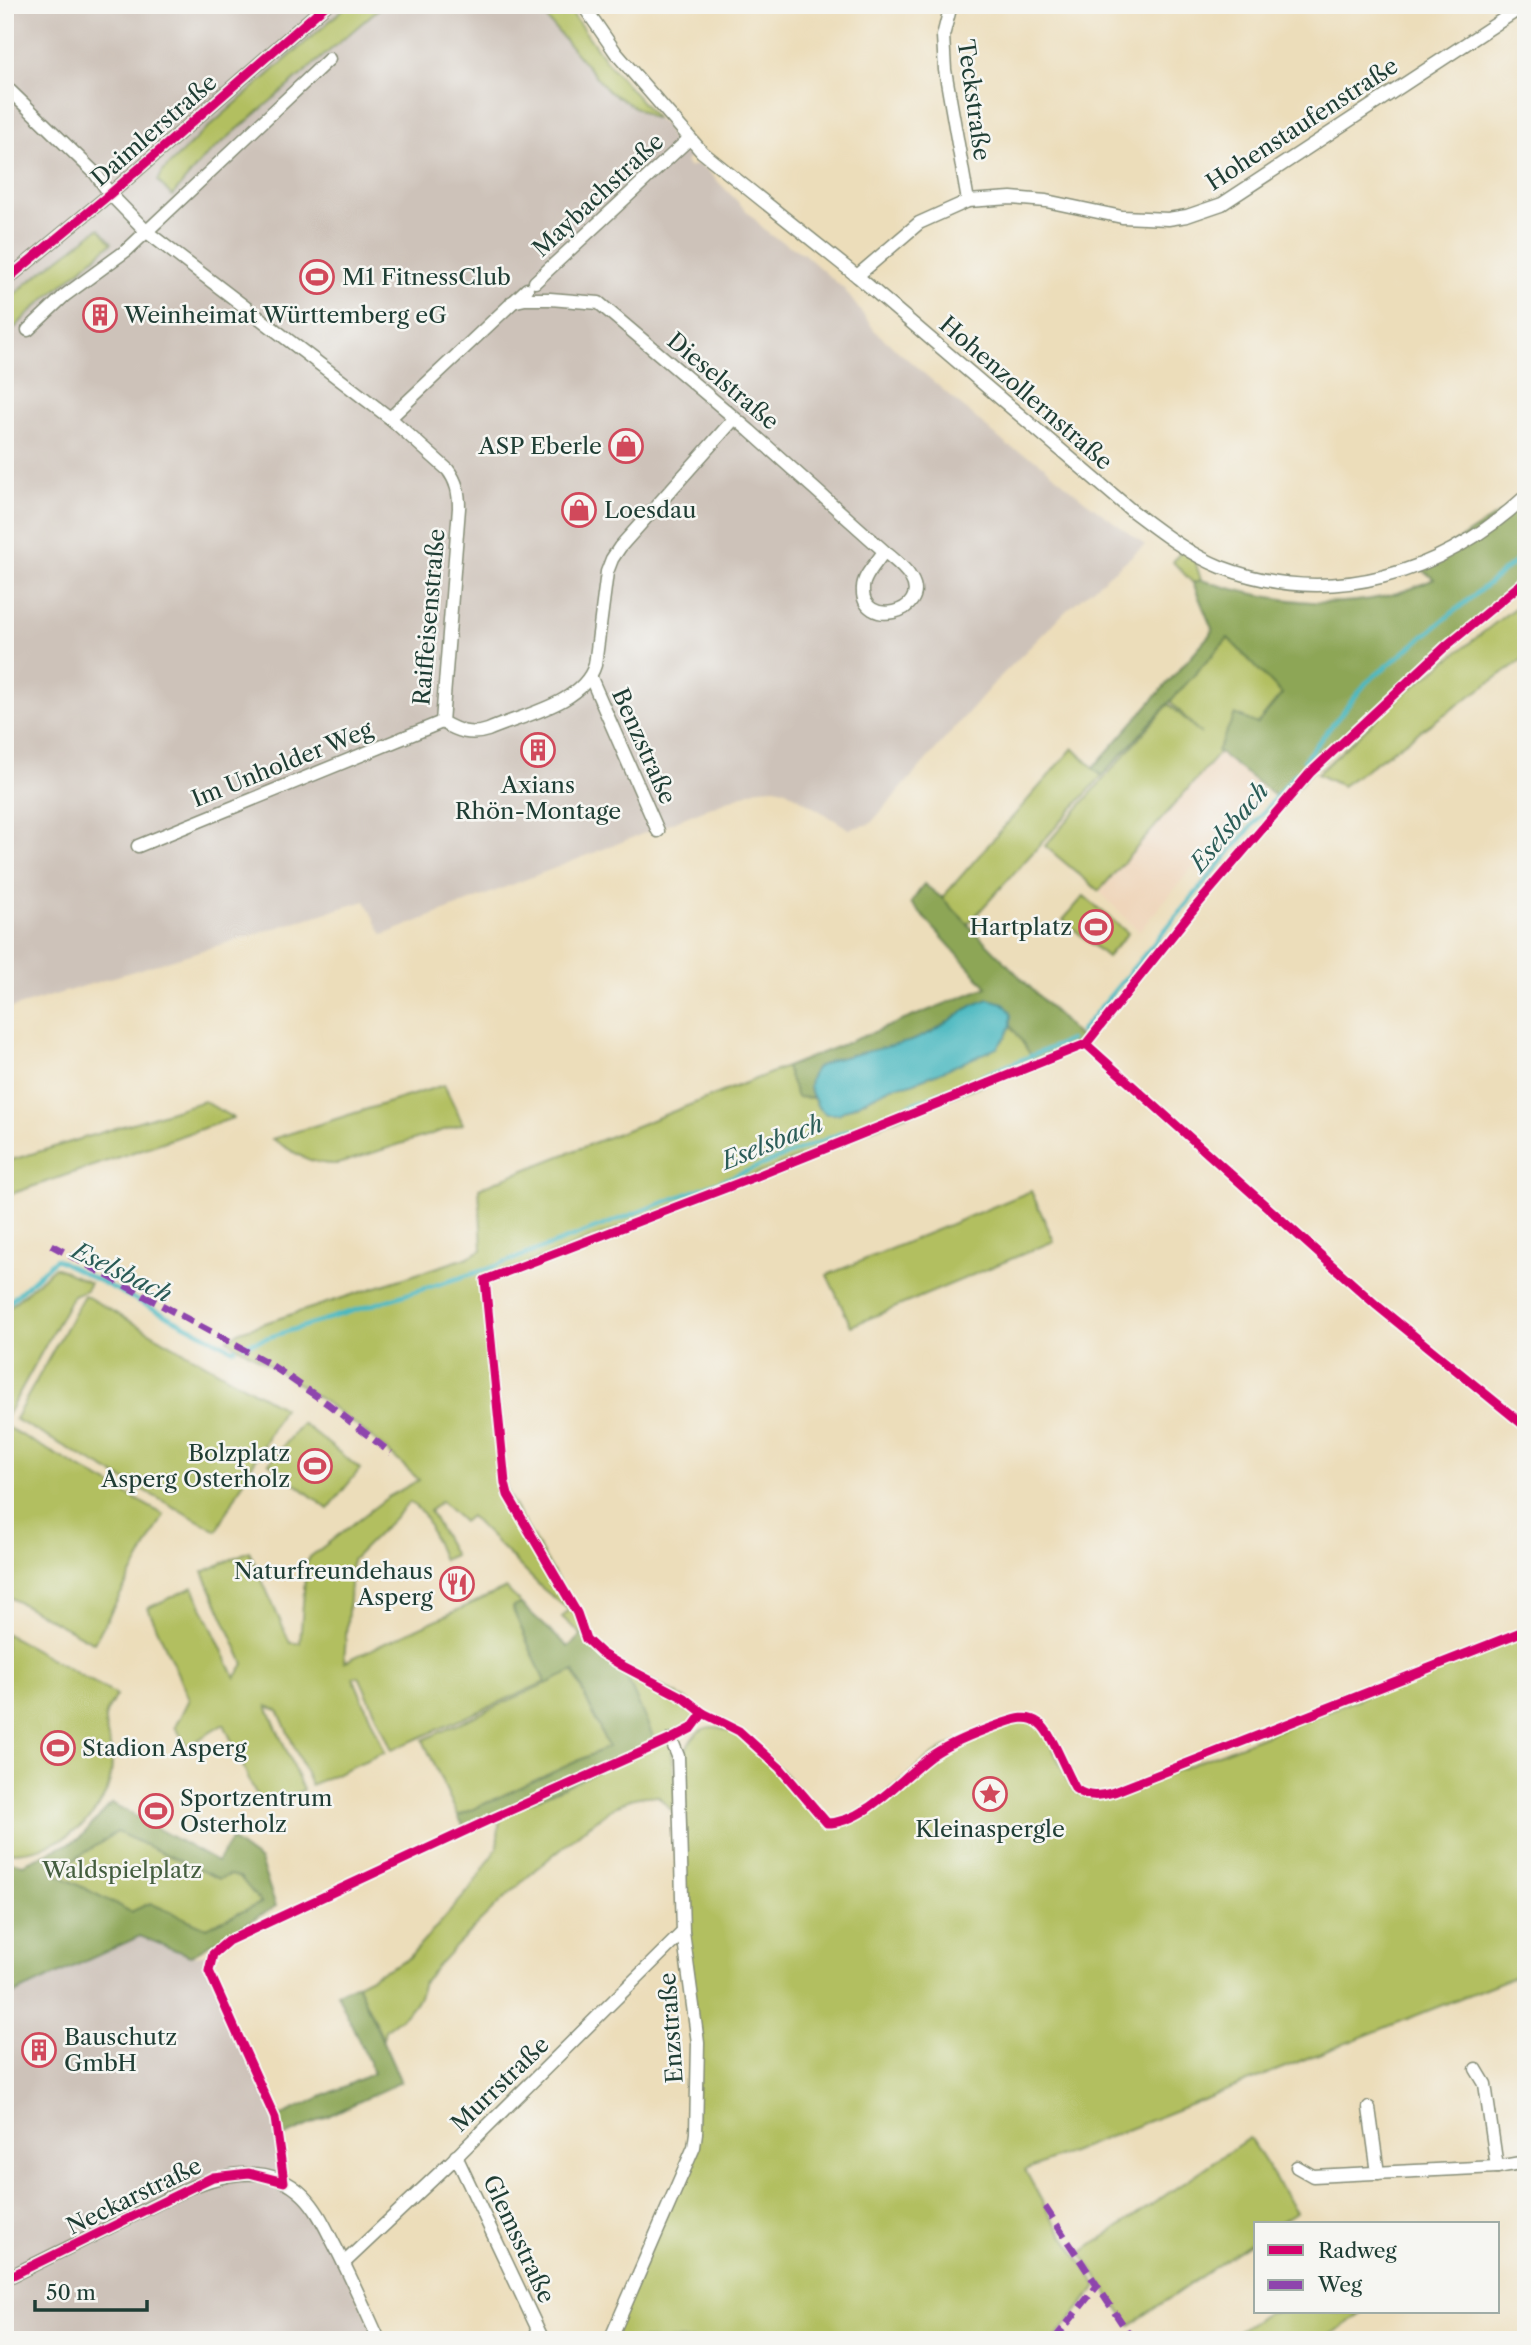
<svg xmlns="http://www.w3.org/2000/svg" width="1531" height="2345" viewBox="0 0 1531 2345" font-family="'Libre Caslon Text',serif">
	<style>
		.built { fill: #efd6bb }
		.industrial { fill: #cdc2b9 }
		.green { fill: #b2bf61; stroke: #687e4a; stroke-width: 2 }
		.forest { fill: #8da657; stroke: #567246; stroke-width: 2; fill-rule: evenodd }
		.water { fill: #49b8c0; stroke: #347a7a; stroke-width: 2 }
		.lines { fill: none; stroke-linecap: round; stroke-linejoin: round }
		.stream { stroke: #49b8c0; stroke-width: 4.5 }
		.street-casing { stroke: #868d77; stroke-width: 15 }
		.street { stroke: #fff; stroke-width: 12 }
		.quiet { stroke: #8e44ad; stroke-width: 7; stroke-dasharray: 14 7; stroke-linecap: butt }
		.cycleway-casing { stroke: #f6f6f2; stroke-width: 13 }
		.cycleway { stroke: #d6006c; stroke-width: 9 }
		.labels { text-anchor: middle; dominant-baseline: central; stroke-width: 5; stroke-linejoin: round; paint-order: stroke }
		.street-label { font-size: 23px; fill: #1f3d34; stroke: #f6f6f2 }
		.poi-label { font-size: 23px; fill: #1f3d34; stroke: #f6f6f2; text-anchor: start }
		.park-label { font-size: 23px; fill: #445e3f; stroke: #f6f6f2 }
		.water-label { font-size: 24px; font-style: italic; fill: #2a5c57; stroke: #f6f6f2 }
	</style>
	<rect width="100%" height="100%" fill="#f6f6f2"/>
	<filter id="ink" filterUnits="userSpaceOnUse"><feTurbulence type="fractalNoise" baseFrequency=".0143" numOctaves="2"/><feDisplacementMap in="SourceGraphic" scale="14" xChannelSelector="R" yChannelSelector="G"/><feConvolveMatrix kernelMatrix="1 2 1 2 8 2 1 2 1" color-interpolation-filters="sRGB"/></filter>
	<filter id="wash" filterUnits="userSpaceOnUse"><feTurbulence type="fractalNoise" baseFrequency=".00686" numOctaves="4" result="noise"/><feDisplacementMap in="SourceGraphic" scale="28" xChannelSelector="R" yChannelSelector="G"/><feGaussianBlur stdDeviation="1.57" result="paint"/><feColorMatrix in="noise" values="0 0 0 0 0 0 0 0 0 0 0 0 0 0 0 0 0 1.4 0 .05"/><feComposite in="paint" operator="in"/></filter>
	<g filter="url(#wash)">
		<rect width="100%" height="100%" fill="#ecddba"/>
		<path class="built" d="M 1219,753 L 1261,787 L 1139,931 L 1099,891 Z"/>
		<g class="industrial">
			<path d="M 5,5 L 566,5 L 606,61 L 656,118 L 667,126 L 671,137 L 682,149 L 696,151 L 685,162 L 689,167 L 697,164 L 705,168 L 769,234 L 804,254 L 844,289 L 876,332 L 1008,446 L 1038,461 L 1084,500 L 1145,545 L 1068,609 L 995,682 L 870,824 L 849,829 L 786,790 L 775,787 L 760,788 L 383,935 L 365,901 L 5,1010 Z"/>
			<path d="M 140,1936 L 190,1956 L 213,1954 L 209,1971 L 275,2118 L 284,2182 L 304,2195 L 379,2340 L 5,2340 L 5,1998 Z"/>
		</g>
		<g class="green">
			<path d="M 348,5 L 383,5 L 204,158 L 172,196 L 158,181 L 163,171 L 202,133 Z"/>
			<path d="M 542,5 L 566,5 L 606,61 L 656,118 L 651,117 L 608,91 L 548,20 Z"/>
			<path d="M 99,228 L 112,243 L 30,312 L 5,338 L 5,304 L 26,284 Z"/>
			<path d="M 1184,547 L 1195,561 L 1201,580 L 1193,583 L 1173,562 Z"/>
			<path d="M 1526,599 L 1526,657 L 1342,786 L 1317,774 L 1400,697 Z"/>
			<path d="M 1228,638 L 1282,694 L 1257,725 L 1235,714 L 1218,751 L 1219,753 L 1099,891 L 1045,846 L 1169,704 L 1201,734 L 1170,701 Z"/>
			<path d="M 1073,748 L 1102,776 L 968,924 L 942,898 Z"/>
			<path d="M 1084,896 L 1128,933 L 1107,957 L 1063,920 Z"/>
			<path d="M 1011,1025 L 1036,1063 L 821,1149 L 485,1280 L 505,1483 L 508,1495 L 577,1613 L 586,1639 L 562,1617 L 569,1610 L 543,1589 L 470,1516 L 463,1522 L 441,1501 L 430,1511 L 454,1555 L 443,1560 L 424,1514 L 410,1502 L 352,1560 L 344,1662 L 506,1588 L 521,1604 L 512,1608 L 545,1682 L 392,1750 L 359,1676 L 353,1677 L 385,1752 L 311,1785 L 278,1710 L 267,1706 L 303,1790 L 262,1808 L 224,1724 L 188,1746 L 175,1727 L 189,1699 L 148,1608 L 193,1587 L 235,1678 L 244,1664 L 203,1572 L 249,1551 L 290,1643 L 300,1643 L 306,1565 L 310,1557 L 388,1497 L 419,1480 C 362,1424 296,1379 227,1340 L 240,1331 L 466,1258 L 482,1250 L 479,1188 L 786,1067 L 797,1097 L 813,1098 L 818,1107 L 853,1107 L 891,1087 L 909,1084 L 938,1073 L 1006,1036 Z"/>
			<path d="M 444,1085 L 463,1124 L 338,1164 C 309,1165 296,1153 272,1139 Z"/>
			<path d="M 204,1101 L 233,1118 L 5,1196 L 5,1162 Z"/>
			<path d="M 1031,1191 L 1054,1241 L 851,1326 L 827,1275 Z"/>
			<path d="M 55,1267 L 90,1283 L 86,1290 L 73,1295 L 5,1419 L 5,1311 Z"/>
			<path d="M 84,1295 L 283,1408 L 217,1531 L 15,1419 Z"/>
			<path d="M 302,1423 L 360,1469 L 328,1509 L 269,1463 Z"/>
			<path d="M 5,1426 L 164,1515 L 94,1643 L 5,1595 Z"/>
			<path d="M 5,1633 L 116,1695 C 113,1701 105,1712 105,1719 C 104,1729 112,1748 112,1761 C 112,1818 57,1854 5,1852 Z"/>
			<path d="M 1526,1633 L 1526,1972 L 1025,2170 L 1045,2207 L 1097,2286 L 1054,2340 L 610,2340 L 694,2147 L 698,2043 L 683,1932 L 682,1763 C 705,1666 800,1792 827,1823 C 866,1823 902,1776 933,1755 C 956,1739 975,1734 1001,1726 C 1013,1723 1026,1717 1037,1725 C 1050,1734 1063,1775 1073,1790 C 1087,1800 1098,1799 1114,1795 Z"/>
			<path d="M 621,1665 L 684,1698 L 703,1713 L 692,1728 L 671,1739 L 678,1817 L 658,1796 C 645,1795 633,1797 622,1803 C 604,1812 586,1828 570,1841 C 517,1884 469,1930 424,1981 C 420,2004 403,2018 385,2030 L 383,2039 L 357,1984 L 409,1958 L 470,1889 L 497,1848 L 500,1815 L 657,1745 Z"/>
			<path d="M 573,1671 L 608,1747 L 458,1816 L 423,1740 Z"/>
			<path d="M 117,1832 L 219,1878 L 229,1875 L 240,1877 L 262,1903 L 206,1928 L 150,1903 L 131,1912 L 54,1873 Z"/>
			<path d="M 1249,2138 L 1296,2212 L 1277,2224 L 1256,2224 L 1256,2239 L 1130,2325 L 1081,2253 Z"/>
			<path d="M 1268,2312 L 1359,2312 L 1361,2314 L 1322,2340 L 1226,2340 Z"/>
		</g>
		<g class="forest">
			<path d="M 1526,496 L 1526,580 C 1441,650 1357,722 1283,802 L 1217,751 L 1235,714 L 1257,724 L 1282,694 L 1228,638 L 1102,776 L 1093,768 L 1213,631 L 1193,583 L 1201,580 C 1278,604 1358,616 1434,579 L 1418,566 Z"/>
			<path d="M 924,884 L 942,898 L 1086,1044 L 1036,1063 L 1011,1025 L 1011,1012 L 973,1005 C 953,1018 933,1033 911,1041 C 880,1052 844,1052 816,1068 L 809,1088 L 813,1098 L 797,1097 L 786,1067 L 987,987 L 911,903 Z"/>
			<path d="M 521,1604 L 568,1647 L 582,1635 L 601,1653 L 621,1665 L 657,1745 L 466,1831 L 458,1816 L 608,1747 L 574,1671 L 546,1684 L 512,1607 Z"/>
			<path d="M 112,1803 L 217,1862 L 231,1840 L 260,1861 L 276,1906 L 190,1956 L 140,1936 L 5,1998 L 5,1860 L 23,1864 L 79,1839 ZM 117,1832 L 219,1879 L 229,1875 L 240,1877 L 261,1903 L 206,1928 L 150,1903 L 131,1912 L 54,1873 Z"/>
			<path d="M 357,1984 L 401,2082 L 279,2139 L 275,2118 L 374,2073 L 337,1993 Z"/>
		</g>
		<path class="water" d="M 989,999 L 1003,1003 L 1011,1012 L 1011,1025 L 1006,1036 L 997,1048 L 938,1073 L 909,1084 L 891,1087 L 838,1114 L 826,1114 L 818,1107 L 809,1088 L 810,1079 L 816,1068 L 831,1060 L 912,1041 L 932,1032 L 973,1005 Z"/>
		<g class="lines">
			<g class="stream">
				<path d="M 1304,760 L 1366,683 L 1526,553"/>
				<path d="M 1080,1032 L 1296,773"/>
				<path d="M 485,1270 L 760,1166 L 1070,1040"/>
				<path d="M 5,1306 L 56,1259 L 232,1349 L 235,1348"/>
				<path d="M 244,1345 L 484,1270"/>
			</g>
		</g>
	</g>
	<g filter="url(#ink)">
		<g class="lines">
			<g class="street-casing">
				<g id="street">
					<path d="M 583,5 L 616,53 L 702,152 L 857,276 L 1131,510 C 1159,531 1188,554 1221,567 C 1331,609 1442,574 1526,496"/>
					<path d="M 951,5 L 943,36 L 945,70 L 968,201"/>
					<path d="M 5,86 L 95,173 L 110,194 L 147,232 L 390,418 L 448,470 C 457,482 459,493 459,508 L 442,722 C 458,731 470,736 488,730 C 522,715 583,704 595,665 L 607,572 L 612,559 L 620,547 L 734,419"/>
					<path d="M 857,276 L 919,223 L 968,201 L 1011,198 L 1046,201 L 1122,217 L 1168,219 L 1187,216 L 1222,204 L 1525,5"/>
					<path d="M 5,281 L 110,194 L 326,5"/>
					<path d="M 535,282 L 689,139"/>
					<path d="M 512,302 L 525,299 L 550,299 L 599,303 L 750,431 L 884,551 C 893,559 905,567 911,578 C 932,613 860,630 863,588 C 863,575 878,562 884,551"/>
					<path d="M 28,330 L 64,296 L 127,250 L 329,59"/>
					<path d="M 390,418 L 527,289"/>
					<path d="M 591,678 L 658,831"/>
					<path d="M 138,846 L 442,722"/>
					<path d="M 1476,2069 L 1485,2084 L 1497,2167"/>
					<path d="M 1369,2108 L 1378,2173"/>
					<path d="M 456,2156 L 543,2340"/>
					<path d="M 1297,2167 L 1313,2176 L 1497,2167 L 1526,2162"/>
					<path d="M 344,2263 L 450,2163 L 683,1932"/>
					<path d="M 5,2279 L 187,2189 C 225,2172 271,2163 304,2196 C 318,2210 326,2229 335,2246 C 351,2277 365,2309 379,2340"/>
					<path d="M 610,2340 L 694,2147 L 696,2133 L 698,2043 L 683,1932 L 678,1756 L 671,1739"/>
				</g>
			</g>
			<use href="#street" class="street"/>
			<g class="quiet">
				<path d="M 51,1245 L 268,1363 L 328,1404 L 391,1453"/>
				<path d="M 1045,2207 L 1133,2340"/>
				<path d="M 1054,2340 L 1097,2286"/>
			</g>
			<g class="cycleway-casing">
				<g id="cycleway">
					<path d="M 5,281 L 110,194 L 326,5"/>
					<path d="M 1526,580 L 1446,646 L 1310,773 L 1192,911 L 1086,1044 L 757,1176 L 485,1280 L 505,1483 L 508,1495 L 577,1613 L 586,1639 L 601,1653 L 621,1665 L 684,1698 L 703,1713 L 739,1731 L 780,1768 L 827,1823 C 866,1823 902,1776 934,1754 C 954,1741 975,1733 998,1725 C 1011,1721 1026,1713 1039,1723 C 1052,1732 1066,1773 1076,1789 C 1088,1798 1100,1796 1114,1792 L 1526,1630"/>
					<path d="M 1086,1044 L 1375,1304 L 1526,1427"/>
					<path d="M 5,2279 L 213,2177 L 249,2173 L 284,2182 L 275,2118 L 209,1971 L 213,1954 L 228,1941 L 493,1818 L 671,1739 L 692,1728 L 703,1713"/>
				</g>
			</g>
			<use href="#cycleway" class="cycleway"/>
		</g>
	</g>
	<defs>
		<g id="stadium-ring" transform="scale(1.75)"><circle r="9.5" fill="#f6f6f2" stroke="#d1495b" stroke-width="1.5"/><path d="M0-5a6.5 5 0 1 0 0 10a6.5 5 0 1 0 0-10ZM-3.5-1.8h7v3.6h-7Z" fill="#d1495b"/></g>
		<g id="building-ring" transform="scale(1.75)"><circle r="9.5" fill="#f6f6f2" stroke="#d1495b" stroke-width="1.5"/><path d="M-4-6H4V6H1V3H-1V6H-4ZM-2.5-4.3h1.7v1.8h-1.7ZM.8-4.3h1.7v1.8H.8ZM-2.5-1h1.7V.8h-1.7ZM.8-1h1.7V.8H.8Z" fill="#d1495b"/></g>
		<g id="shop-ring" transform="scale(1.75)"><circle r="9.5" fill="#f6f6f2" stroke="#d1495b" stroke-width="1.5"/><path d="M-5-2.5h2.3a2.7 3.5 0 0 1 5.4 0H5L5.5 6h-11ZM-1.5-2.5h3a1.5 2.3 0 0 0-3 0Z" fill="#d1495b"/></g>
		<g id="restaurant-ring" transform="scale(1.75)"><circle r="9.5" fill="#f6f6f2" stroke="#d1495b" stroke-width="1.5"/><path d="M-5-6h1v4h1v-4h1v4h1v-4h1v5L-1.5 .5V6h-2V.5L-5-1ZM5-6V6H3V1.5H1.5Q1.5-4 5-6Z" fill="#d1495b"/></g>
		<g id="sight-ring" transform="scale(1.75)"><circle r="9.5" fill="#f6f6f2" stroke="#d1495b" stroke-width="1.5"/><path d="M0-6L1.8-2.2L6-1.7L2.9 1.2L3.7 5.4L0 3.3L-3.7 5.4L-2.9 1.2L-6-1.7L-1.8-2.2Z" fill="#d1495b"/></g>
	</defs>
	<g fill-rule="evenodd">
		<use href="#stadium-ring" x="317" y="277"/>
		<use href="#building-ring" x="100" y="315"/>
		<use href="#shop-ring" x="626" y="446"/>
		<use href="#shop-ring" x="579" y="510"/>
		<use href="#building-ring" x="538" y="750"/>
		<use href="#stadium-ring" x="1096" y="927"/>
		<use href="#stadium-ring" x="315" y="1466"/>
		<use href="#restaurant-ring" x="457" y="1584"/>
		<use href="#stadium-ring" x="58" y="1748"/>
		<use href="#sight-ring" x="990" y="1794"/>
		<use href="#stadium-ring" x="156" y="1811"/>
		<use href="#building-ring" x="39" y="2050"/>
	</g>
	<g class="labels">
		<g class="street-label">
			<text transform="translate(974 100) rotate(82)">Teckstraße</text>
			<text transform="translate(1302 124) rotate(-33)">Hohenstaufenstraße</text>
			<text transform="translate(154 130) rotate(-41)">Daimlerstraße</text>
			<text transform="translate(598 195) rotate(-43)">Maybachstraße</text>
			<text transform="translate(723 381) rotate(40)">Dieselstraße</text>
			<text transform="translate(1026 393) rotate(41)">Hohenzollernstraße</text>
			<text transform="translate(429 617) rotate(-85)">Raiffeisenstraße</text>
			<text transform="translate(644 746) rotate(66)">Benzstraße</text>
			<text transform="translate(282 764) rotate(-22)">Im Unholder Weg</text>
			<text transform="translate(671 2028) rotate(-94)">Enzstraße</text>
			<text transform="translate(500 2084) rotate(-44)">Murrstraße</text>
			<text transform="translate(134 2196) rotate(-26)">Neckarstraße</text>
			<text transform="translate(519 2239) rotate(65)">Glemsstraße</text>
		</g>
		<g class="poi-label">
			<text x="342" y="277">M1 FitnessClub</text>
			<text x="124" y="315">Weinheimat Württemberg eG</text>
			<text x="602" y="446" text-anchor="end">ASP Eberle</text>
			<text x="604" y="510">Loesdau</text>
			<text x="538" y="785" text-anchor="middle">Axians<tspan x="538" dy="26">Rhön-Montage</tspan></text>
			<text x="1072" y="927" text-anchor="end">Hartplatz</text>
			<text x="290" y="1453" text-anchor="end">Bolzplatz<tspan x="290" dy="26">Asperg Osterholz</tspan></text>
			<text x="433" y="1571" text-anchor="end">Naturfreundehaus<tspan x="433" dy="26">Asperg</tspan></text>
			<text x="82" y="1748">Stadion Asperg</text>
			<text x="180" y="1798">Sportzentrum<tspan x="180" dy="26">Osterholz</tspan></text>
			<text x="990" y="1829" text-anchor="middle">Kleinaspergle</text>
			<text x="64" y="2037">Bauschutz<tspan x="64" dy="26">GmbH</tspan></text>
		</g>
		<g class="park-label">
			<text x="122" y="1870">Waldspielplatz</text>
		</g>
		<g class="water-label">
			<text transform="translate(1229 827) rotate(-50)">Eselsbach</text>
			<text transform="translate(772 1142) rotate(-22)">Eselsbach</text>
			<text transform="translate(122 1272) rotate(26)">Eselsbach</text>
		</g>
	</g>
	<rect width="1531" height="2345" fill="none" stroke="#f6f6f2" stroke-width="28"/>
	<rect x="1254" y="2222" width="245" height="91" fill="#f6f6f2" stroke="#a0aca6" stroke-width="2"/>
	<rect x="1268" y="2245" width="35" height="10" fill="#d6006c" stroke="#a0aca6" stroke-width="2"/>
	<text x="1318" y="2258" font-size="21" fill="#1f3d34">Radweg</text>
	<rect x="1268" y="2280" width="35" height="10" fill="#8e44ad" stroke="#a0aca6" stroke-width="2"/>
	<text x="1318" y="2292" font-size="21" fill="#1f3d34">Weg</text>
	<path d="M35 2300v10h112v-10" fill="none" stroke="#1f3d34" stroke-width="3.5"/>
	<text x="46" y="2300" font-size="21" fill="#1f3d34" stroke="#f6f6f2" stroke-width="5" paint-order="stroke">50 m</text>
</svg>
